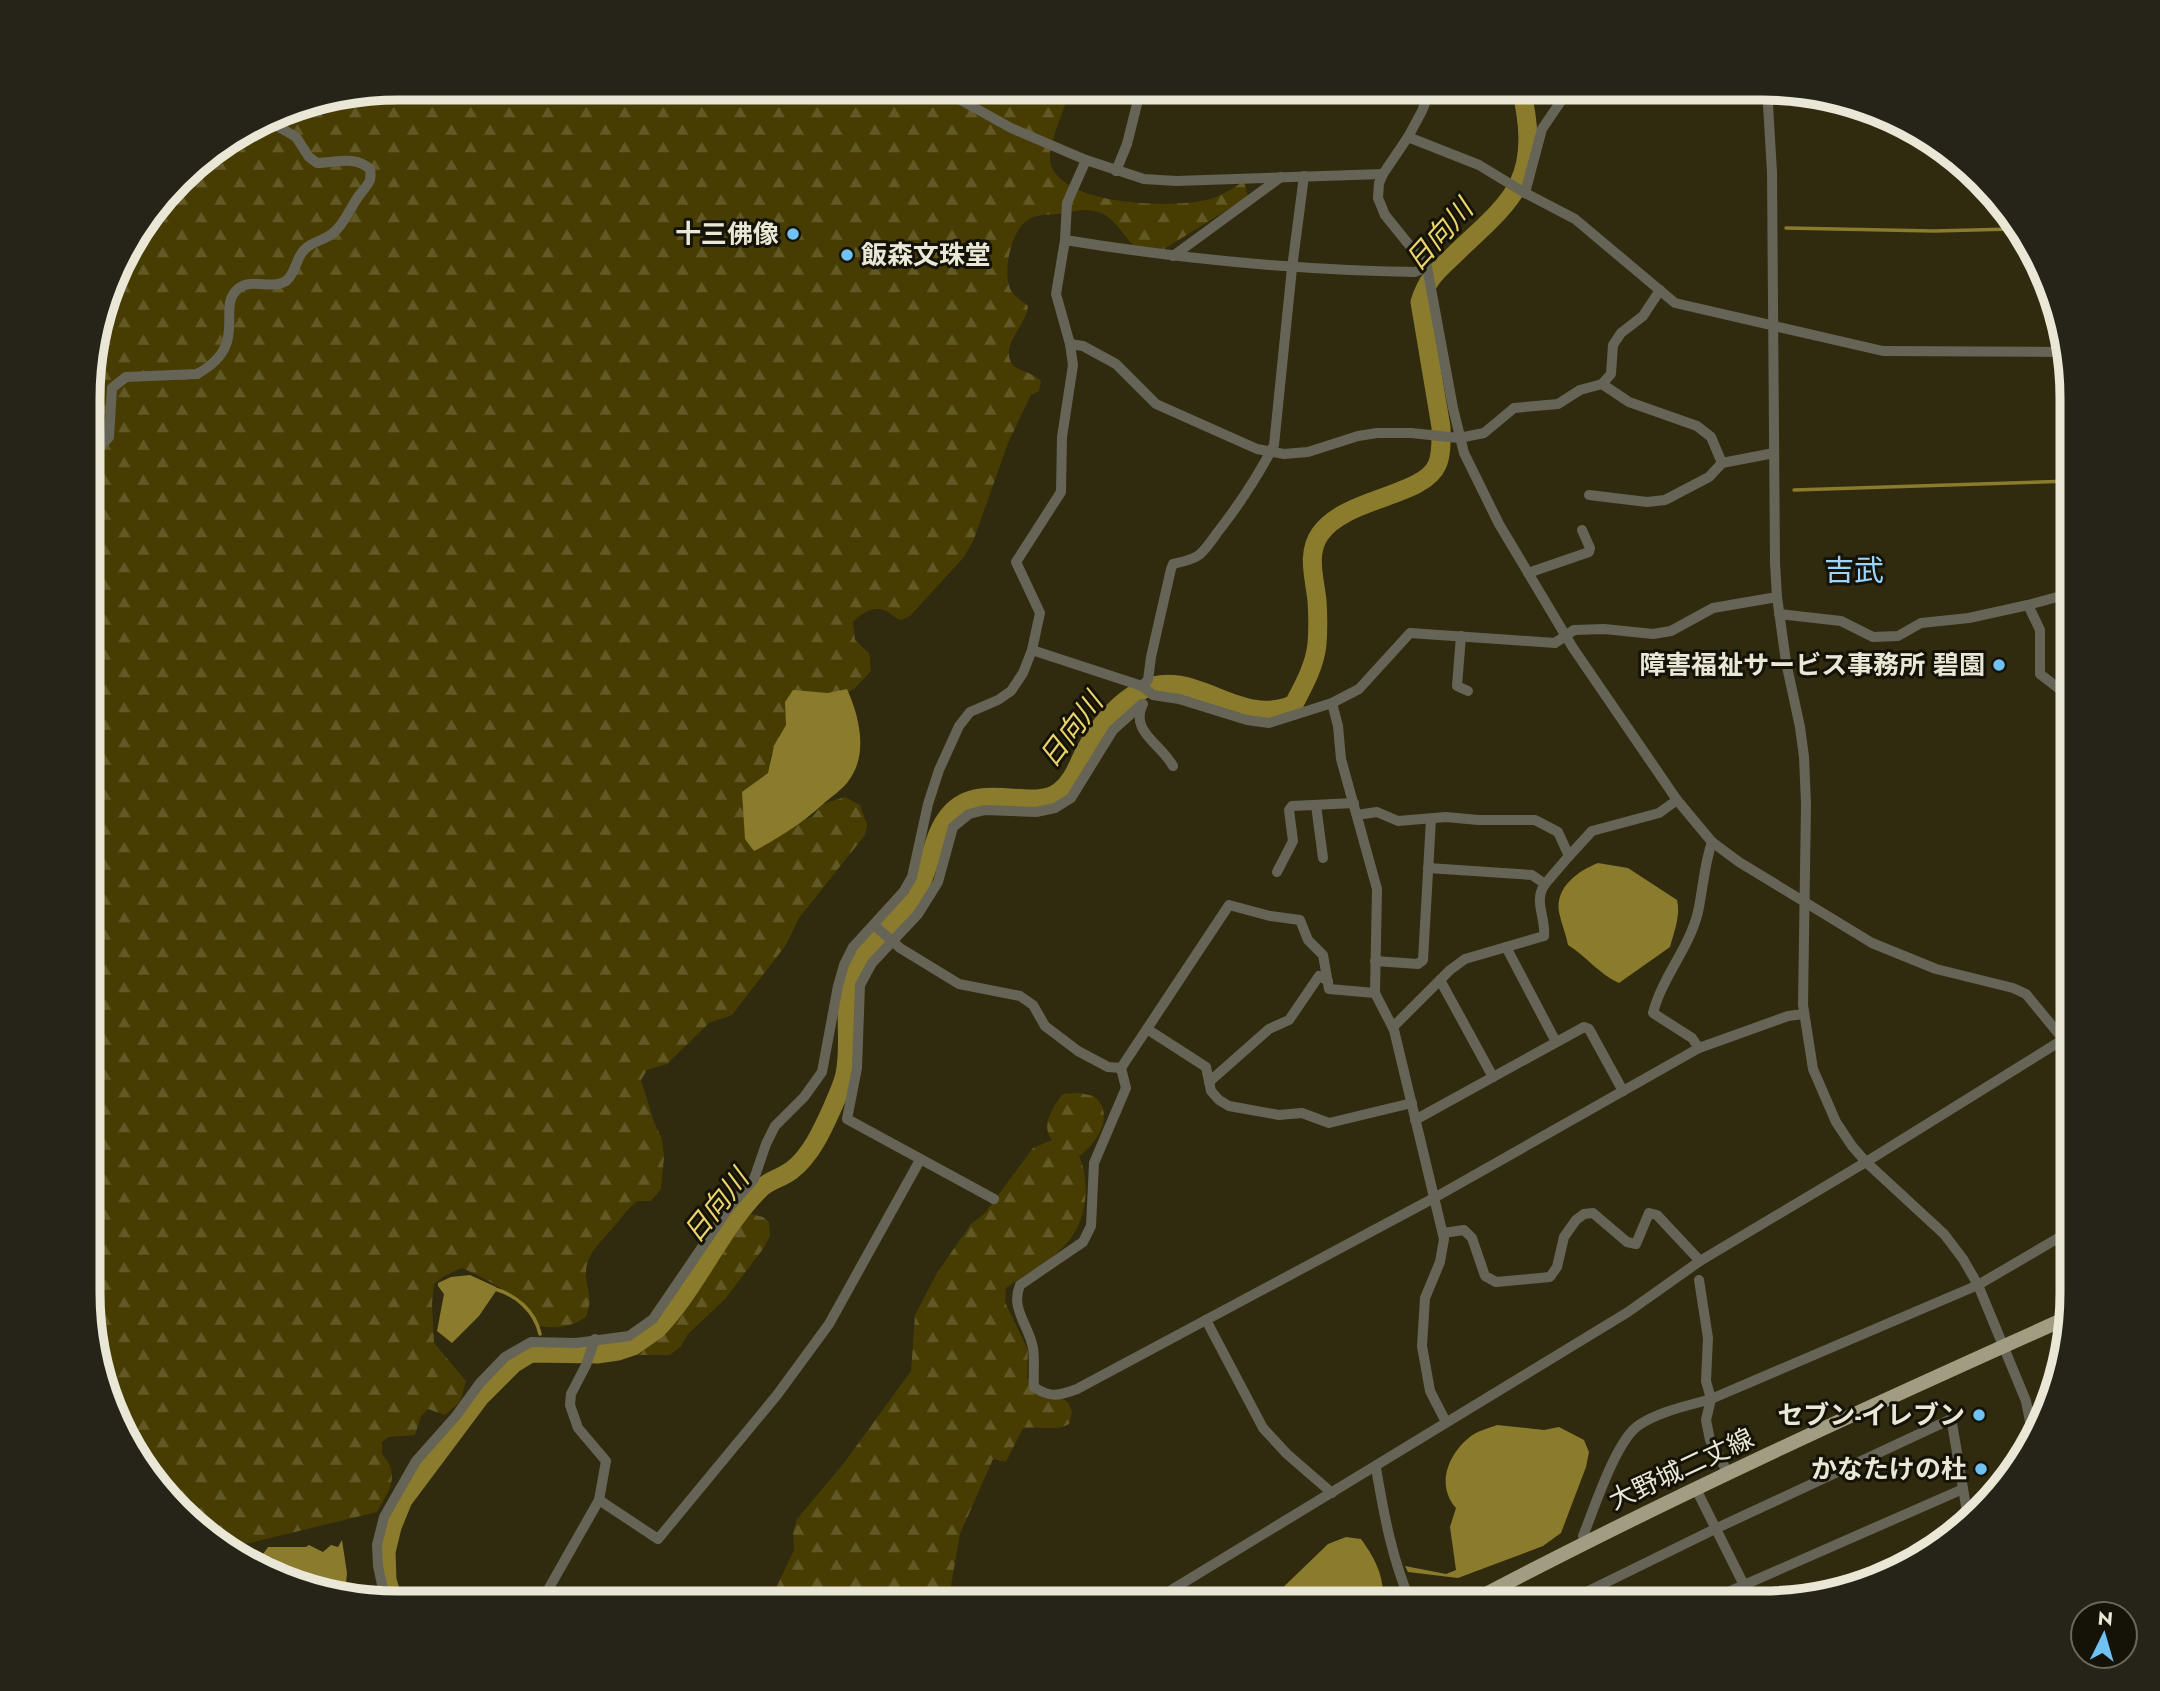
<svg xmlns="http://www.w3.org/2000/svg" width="2160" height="1691" viewBox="0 0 2160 1691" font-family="Jost,'Noto Sans JP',sans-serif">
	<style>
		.forest { fill: url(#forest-firs) }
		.water { fill: #8a7b2d }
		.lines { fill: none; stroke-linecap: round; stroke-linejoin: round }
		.stream { stroke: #8a7b2d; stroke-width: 3.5 }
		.river { stroke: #8a7b2d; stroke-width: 19 }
		.minor { stroke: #666457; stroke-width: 10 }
		.major { stroke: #a29d82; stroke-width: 14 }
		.poi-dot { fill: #70c1f4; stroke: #151307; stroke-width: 2.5 }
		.labels { text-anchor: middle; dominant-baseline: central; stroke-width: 6; stroke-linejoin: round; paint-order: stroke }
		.poi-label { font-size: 26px; font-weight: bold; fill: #eae7d6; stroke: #151307; text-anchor: end }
		.street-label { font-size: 26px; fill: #eae7d6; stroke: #151307 }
		.water-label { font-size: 28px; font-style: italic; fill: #ebd56b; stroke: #151307 }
		.quarter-label { font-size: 30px; fill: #9bd5fb; stroke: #151307 }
		.rim { fill: none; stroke: #eae7d6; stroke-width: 9 }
	</style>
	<defs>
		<pattern id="forest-firs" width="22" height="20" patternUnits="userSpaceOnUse" patternTransform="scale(1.75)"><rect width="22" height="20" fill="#473d03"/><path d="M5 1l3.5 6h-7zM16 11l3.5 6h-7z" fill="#625927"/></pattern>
	</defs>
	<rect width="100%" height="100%" fill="#302a0e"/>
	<g class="forest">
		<path d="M 398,88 L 1069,88 C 1067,110 1045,145 1051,165 C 1065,206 1172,208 1206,200 C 1220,197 1232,189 1244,181 L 1248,197 L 1164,249 L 1135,247 C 1125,238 1117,222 1105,215 C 1088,206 1075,211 1058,214 C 1047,215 1035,214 1026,221 C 1011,232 1001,275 1012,292 C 1016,298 1023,301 1028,306 C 1027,325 1000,344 1012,364 C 1017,371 1033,372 1041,381 L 1039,391 L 1031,395 L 1008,443 L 974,539 L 964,557 L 910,616 L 901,620 C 894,618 892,614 886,611 C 873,605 861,614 853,622 L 855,640 L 869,653 L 871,671 L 855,688 L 789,728 L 777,749 L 771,755 L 770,762 L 789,824 L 812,817 L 823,804 L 845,797 L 860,805 L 867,825 L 865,835 L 799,918 L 786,945 L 732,1015 L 709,1023 L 667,1064 L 647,1070 L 641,1080 L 654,1122 L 662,1139 L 664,1157 L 661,1189 L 651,1201 L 637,1201 C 626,1210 620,1220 611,1230 C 600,1243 586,1254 586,1273 C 586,1293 594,1293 586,1317 C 570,1327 558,1329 539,1326 C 523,1298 491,1281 462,1268 L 444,1276 L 434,1284 L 432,1303 L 434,1343 L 466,1381 L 460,1402 L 445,1415 L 428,1409 L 421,1416 L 415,1435 L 388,1437 L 382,1442 L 382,1454 C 401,1475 389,1491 377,1512 L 229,1548 L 193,1526 L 119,1430 L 88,1314 L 90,357 L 129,243 L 194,164 L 298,104 Z"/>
		<path d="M 1078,1093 C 1085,1094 1095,1095 1099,1101 C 1113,1120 1094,1146 1079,1156 C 1091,1183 1087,1223 1065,1245 C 1049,1262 1025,1274 1006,1288 L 1005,1302 L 1028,1350 L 1027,1378 L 1068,1402 L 1072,1412 L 1069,1424 C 1054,1432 1040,1426 1023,1428 L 1006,1462 L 993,1459 L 960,1534 L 949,1597 L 944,1603 L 769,1603 L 794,1550 L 793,1533 L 797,1519 L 844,1463 L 911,1371 L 915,1315 L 937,1273 L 971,1224 L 984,1214 L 1033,1148 L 1052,1140 C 1040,1125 1053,1107 1063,1094 Z"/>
		<path d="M 751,1214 L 763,1217 L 769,1222 L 770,1236 L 763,1249 L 725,1299 L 688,1334 L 681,1346 L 670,1355 L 632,1355 L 663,1327 L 731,1232 Z"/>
	</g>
	<g class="water">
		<path d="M 847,689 C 860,718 869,756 847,783 C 840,791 830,798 822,805 C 801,824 779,838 754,851 L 745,839 L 742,792 L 768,773 L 774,746 L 786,725 L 785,702 L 793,690 L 828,693 Z"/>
		<path d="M 1598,863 L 1628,868 L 1677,900 C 1681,915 1674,932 1670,947 L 1619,983 C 1600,975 1586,956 1568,945 C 1566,934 1561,923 1559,912 C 1555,887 1578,871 1598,863 Z"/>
		<path d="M 470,1275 L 496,1287 L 496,1291 L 479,1316 L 452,1343 L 437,1331 L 444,1294 L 438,1286 L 438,1283 L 451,1277 Z"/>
		<path d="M 1497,1425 L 1544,1430 L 1559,1427 L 1584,1440 L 1589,1452 L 1586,1467 L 1561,1533 L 1543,1546 L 1458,1578 L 1408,1572 L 1405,1566 L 1446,1574 L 1456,1570 L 1450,1527 L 1456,1508 C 1435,1484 1449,1453 1471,1436 C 1478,1431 1489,1428 1497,1425 Z"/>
		<path d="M 1346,1537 L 1361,1539 C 1375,1558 1386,1579 1382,1603 L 1267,1603 L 1328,1544 Z"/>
		<path d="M 342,1540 L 347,1573 L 345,1595 L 290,1582 L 290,1579 L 274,1559 L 263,1554 L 268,1547 L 306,1547 L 309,1545 L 323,1552 L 331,1545 L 338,1547 Z"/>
	</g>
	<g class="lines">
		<g class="stream">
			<path d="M 1786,228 L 1934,231 L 2013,229"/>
			<path d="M 1794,490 L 2072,481"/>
			<path d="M 495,1289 C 516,1295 535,1311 540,1334"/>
		</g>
		<path class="river" d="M 394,1603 L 387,1580 L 386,1552 L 392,1527 L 403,1500 L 480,1397 L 513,1364 L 531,1353 L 597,1354 L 618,1351 L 633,1346 L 656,1330 C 697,1288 719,1230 760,1189 C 769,1180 782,1178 792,1170 C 812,1155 824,1126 834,1104 C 838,1094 843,1084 845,1074 C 851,1045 844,1013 849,984 C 856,950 899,921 917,891 C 932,866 931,836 950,814 C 980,779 1034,813 1060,791 C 1073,781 1078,765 1085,751 C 1098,727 1117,703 1142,690 C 1194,665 1239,730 1294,704 C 1304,685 1315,665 1317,644 C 1318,631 1318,615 1317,601 C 1315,579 1306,554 1320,534 C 1346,497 1423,497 1437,465 C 1442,454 1441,439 1441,427 L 1420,302 C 1427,279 1437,271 1454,255 C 1474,235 1507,209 1519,183 C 1533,153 1528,119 1521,88"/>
		<g class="minor">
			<path d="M 939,88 L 1011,128 L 1086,160"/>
			<path d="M 1363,88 L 1379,94 L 1418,88 L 1429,93"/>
			<path d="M 1431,88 L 1422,111 L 1408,137 L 1383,174 L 1379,183 L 1378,198 L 1385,215 L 1427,267 L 1453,408 L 1464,453 L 1499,524 L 1573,648 L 1677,800 L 1712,842 L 1739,862 L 1872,943 L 1936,969 L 2013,988 L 2026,994 L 2063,1039"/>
			<path d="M 1767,88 L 1772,172 L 1775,563 L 1777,597 L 1786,662 L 1800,727 L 1804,757 L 1806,804 L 1803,1005 L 1813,1069 L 1836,1122 L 1852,1146 L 1866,1162 L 1944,1234 L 1963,1259 L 1978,1285 L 2026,1401 L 2033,1437"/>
			<path d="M 1769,98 L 1820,97"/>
			<path d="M 1408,137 L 1479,165 L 1525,193 L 1575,219 L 1675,303 L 1883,351 L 2063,352"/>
			<path d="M 1116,171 L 1127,144 L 1141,88"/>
			<path d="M 1383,174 L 1176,181 L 1144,179 L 1086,160 L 1067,203 L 1065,240 L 1056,294 L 1070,344 L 1073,365 L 1062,437 L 1061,492 L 1016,562 L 1040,613 L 1032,650 L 1142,686 L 1153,695 L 1179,699 L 1247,720 L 1269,723 L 1332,703 L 1359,689 L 1410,633 L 1555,643 L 1574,630 L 1604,629 L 1653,634 L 1671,631 L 1713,608 L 1777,597"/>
			<path d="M 1525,193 L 1542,129 L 1570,88"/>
			<path d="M 1065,240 C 1181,259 1297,270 1415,272 L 1427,267"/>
			<path d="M 1173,256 L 1281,177"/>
			<path d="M 1070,344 L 1083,346 L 1116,364 L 1156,404 L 1257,449 L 1284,454 L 1308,452 L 1358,436 L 1377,433 L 1411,433 L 1459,438 L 1484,433 L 1514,408 L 1558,404 L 1580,390 L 1602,384 L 1611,374 L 1613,345 L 1621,333 L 1643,316 L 1660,290"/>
			<path d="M 1602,384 L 1629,402 L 1697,426 L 1711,437 L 1722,463"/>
			<path d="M 90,459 L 109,437 L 112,388 L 126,377 L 197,374 C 252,344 214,307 239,288 C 252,278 272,290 286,281 C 296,273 296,257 305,249 C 313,241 325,240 333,233 C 345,224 351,205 361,193 C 364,189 368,185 370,180 C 371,175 371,174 370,169 C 354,155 336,163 317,163 L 309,157 L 296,137 L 272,123 L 271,120"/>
			<path d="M 1589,495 L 1647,502 L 1665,500 L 1709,477 L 1722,463 L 1774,453"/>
			<path d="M 1528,573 L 1589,552 L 1590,548 L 1582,530"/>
			<path d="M 1779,614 L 1841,621 L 1873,637 L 1898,636 L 1921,623 L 1969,618 L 2028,605"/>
			<path d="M 1461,636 L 1457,686 L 1468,691"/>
			<path d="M 1142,686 L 1148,680 L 1151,657 L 1171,569 L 1173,564 C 1182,562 1192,560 1199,555 C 1206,549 1212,540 1217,533 C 1239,505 1258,476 1274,445 L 1292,268 L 1304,176"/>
			<path d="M 1332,703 L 1338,726 L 1341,759 L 1377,889 L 1375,993 L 1394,1030 L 1444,1239 L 1440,1262 L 1425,1298 L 1422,1346 L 1430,1391 L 1446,1422"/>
			<path d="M 1143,704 C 1129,731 1161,744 1173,766"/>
			<path d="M 2072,715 L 2066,694 L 2040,674 L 2040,630 L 2028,605 L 2072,593"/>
			<path d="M 1316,805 L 1323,858"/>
			<path d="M 1357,815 L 1377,812 L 1398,821 L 1446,817 L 1478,820 L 1535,820 L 1558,832 L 1569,856 L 1592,831 L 1659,813 L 1677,800"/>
			<path d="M 1428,868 L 1532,875 L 1545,884 L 1569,856"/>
			<path d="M 1277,872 L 1293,841 L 1289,810 L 1292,806 L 1354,803"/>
			<path d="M 874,925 L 900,948 L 959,984 L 1020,996 L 1033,1005 L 1045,1026 L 1078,1051 L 1108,1067 L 1121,1068 L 1229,905 L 1270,916 L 1300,920 L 1308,940 L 1323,955 L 1329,989 L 1375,993"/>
			<path d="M 1506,947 L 1556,1042"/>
			<path d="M 1375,961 L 1418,964 L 1423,960 L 1431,819"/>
			<path d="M 1440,980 L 1493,1077"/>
			<path d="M 1393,1027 L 1450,970 L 1465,959 L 1544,936 C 1546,917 1533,901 1545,884"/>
			<path d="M 1147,1029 L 1206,1067 L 1211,1091 L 1219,1100 L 1229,1106 L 1279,1115 L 1302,1113 L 1329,1123 L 1412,1103"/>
			<path d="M 1699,1048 L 1788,1016 L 1804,1014"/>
			<path d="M 1121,1068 L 1126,1088 L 1094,1163 L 1091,1226 L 1083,1242 L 1020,1285 C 1010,1309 1029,1325 1033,1348 C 1035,1360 1033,1374 1034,1387 C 1050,1398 1059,1396 1077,1389 L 1434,1198 L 1699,1048 L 1692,1038 L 1653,1013 C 1662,977 1689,949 1698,912 C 1703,889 1704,865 1712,842"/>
			<path d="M 1209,1082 L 1269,1029 L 1289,1020 L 1319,976 L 1328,981"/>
			<path d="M 1415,1120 L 1584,1027 L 1589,1029 L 1623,1091"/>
			<path d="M 994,1199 L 847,1119 L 857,1068 L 860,985 L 872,963 L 918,914 L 938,882 L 953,827 L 969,814 L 985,810 L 1036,812 L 1055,808 L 1071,798 L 1113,730 L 1142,704"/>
			<path d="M 1443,1233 L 1464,1230 L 1472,1238 L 1485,1276 L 1496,1282 L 1550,1277 L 1557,1267 L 1564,1237 L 1576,1220 L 1584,1214 L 1593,1213 L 1627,1242 L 1636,1244 L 1649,1213 L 1657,1215 L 1700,1261 L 1866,1162 L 2072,1034"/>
			<path d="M 1699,1280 L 1708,1338 L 1706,1381 L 1711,1399 L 1706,1420 L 1710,1440 L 1728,1473"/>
			<path d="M 1206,1320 L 1263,1428 L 1287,1454 L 1332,1493"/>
			<path d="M 1376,1468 C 1384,1515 1392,1559 1411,1603"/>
			<path d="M 1696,1489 L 1753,1603"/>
			<path d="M 599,1500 L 658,1539 L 777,1395 L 829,1324 L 920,1160"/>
			<path d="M 1586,1541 L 1583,1536 C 1594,1509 1616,1440 1639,1425 C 1660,1411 1687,1406 1711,1399 L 1978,1285 L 2072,1230"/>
			<path d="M 386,1603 L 378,1566 L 377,1545 L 384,1517 L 416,1461 L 456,1416 L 480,1383 L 505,1357 L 531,1342 L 576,1343 L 629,1336 L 653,1319 L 728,1209 L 754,1179 L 766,1144 L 775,1126 L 804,1097 L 822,1072 L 838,986 L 844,965 L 853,947 L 904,891 L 912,877 L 928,804 L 939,770 L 959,726 L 970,712 L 998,700 L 1011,691 L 1023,673 L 1032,650"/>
			<path d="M 536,1603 L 545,1595 L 599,1500 L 606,1461 L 578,1428 L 570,1405 L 571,1394 L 586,1365 L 595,1339"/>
			<path d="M 1150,1603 L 1628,1312 L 1700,1261"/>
			<path d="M 1564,1603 L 1715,1529 L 1949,1420 L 1952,1423 L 1968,1518"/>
			<path d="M 1703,1603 L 1963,1489"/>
		</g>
		<path class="major" d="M 1469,1603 C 1665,1499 1868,1407 2071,1316"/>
	</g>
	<g class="poi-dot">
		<circle cx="793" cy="234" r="7"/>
		<circle cx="847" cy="255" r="7"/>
		<circle cx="1999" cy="665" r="7"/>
		<circle cx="1979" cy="1415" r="7"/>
		<circle cx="1981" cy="1469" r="7"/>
	</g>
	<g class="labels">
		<g class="poi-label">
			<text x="779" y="234">十三佛像</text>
			<text x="861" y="255" text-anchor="start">飯森文珠堂</text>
			<text x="1985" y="665">障害福祉サービス事務所 碧園</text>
			<text x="1965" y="1415">セブン-イレブン</text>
			<text x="1967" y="1469">かなたけの杜</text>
		</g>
		<g class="street-label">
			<text transform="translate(1681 1469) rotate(-25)">大野城二丈線</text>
		</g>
		<g class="water-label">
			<text transform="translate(1439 235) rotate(-48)">日向川</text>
			<text transform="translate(1071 730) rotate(-53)">日向川</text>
			<text transform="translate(716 1206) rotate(-51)">日向川</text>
		</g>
		<g class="quarter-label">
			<text x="1854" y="570">吉武</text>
		</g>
	</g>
	<path d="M0 0H2160V1691H0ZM398 100H1762A298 298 0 0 1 2060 398V1293A298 298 0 0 1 1762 1591H398A298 298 0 0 1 100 1293V398A298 298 0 0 1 398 100Z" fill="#262418" fill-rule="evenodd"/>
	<path class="rim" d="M398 100H1762A298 298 0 0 1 2060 398V1293A298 298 0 0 1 1762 1591H398A298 298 0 0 1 100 1293V398A298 298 0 0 1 398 100Z"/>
	<g transform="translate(2104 1635) rotate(5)"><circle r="33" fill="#151307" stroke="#6a685a" stroke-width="2"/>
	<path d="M0-5L12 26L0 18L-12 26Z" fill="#70c1f4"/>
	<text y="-10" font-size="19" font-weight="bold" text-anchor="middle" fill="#eae7d6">N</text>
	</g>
</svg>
